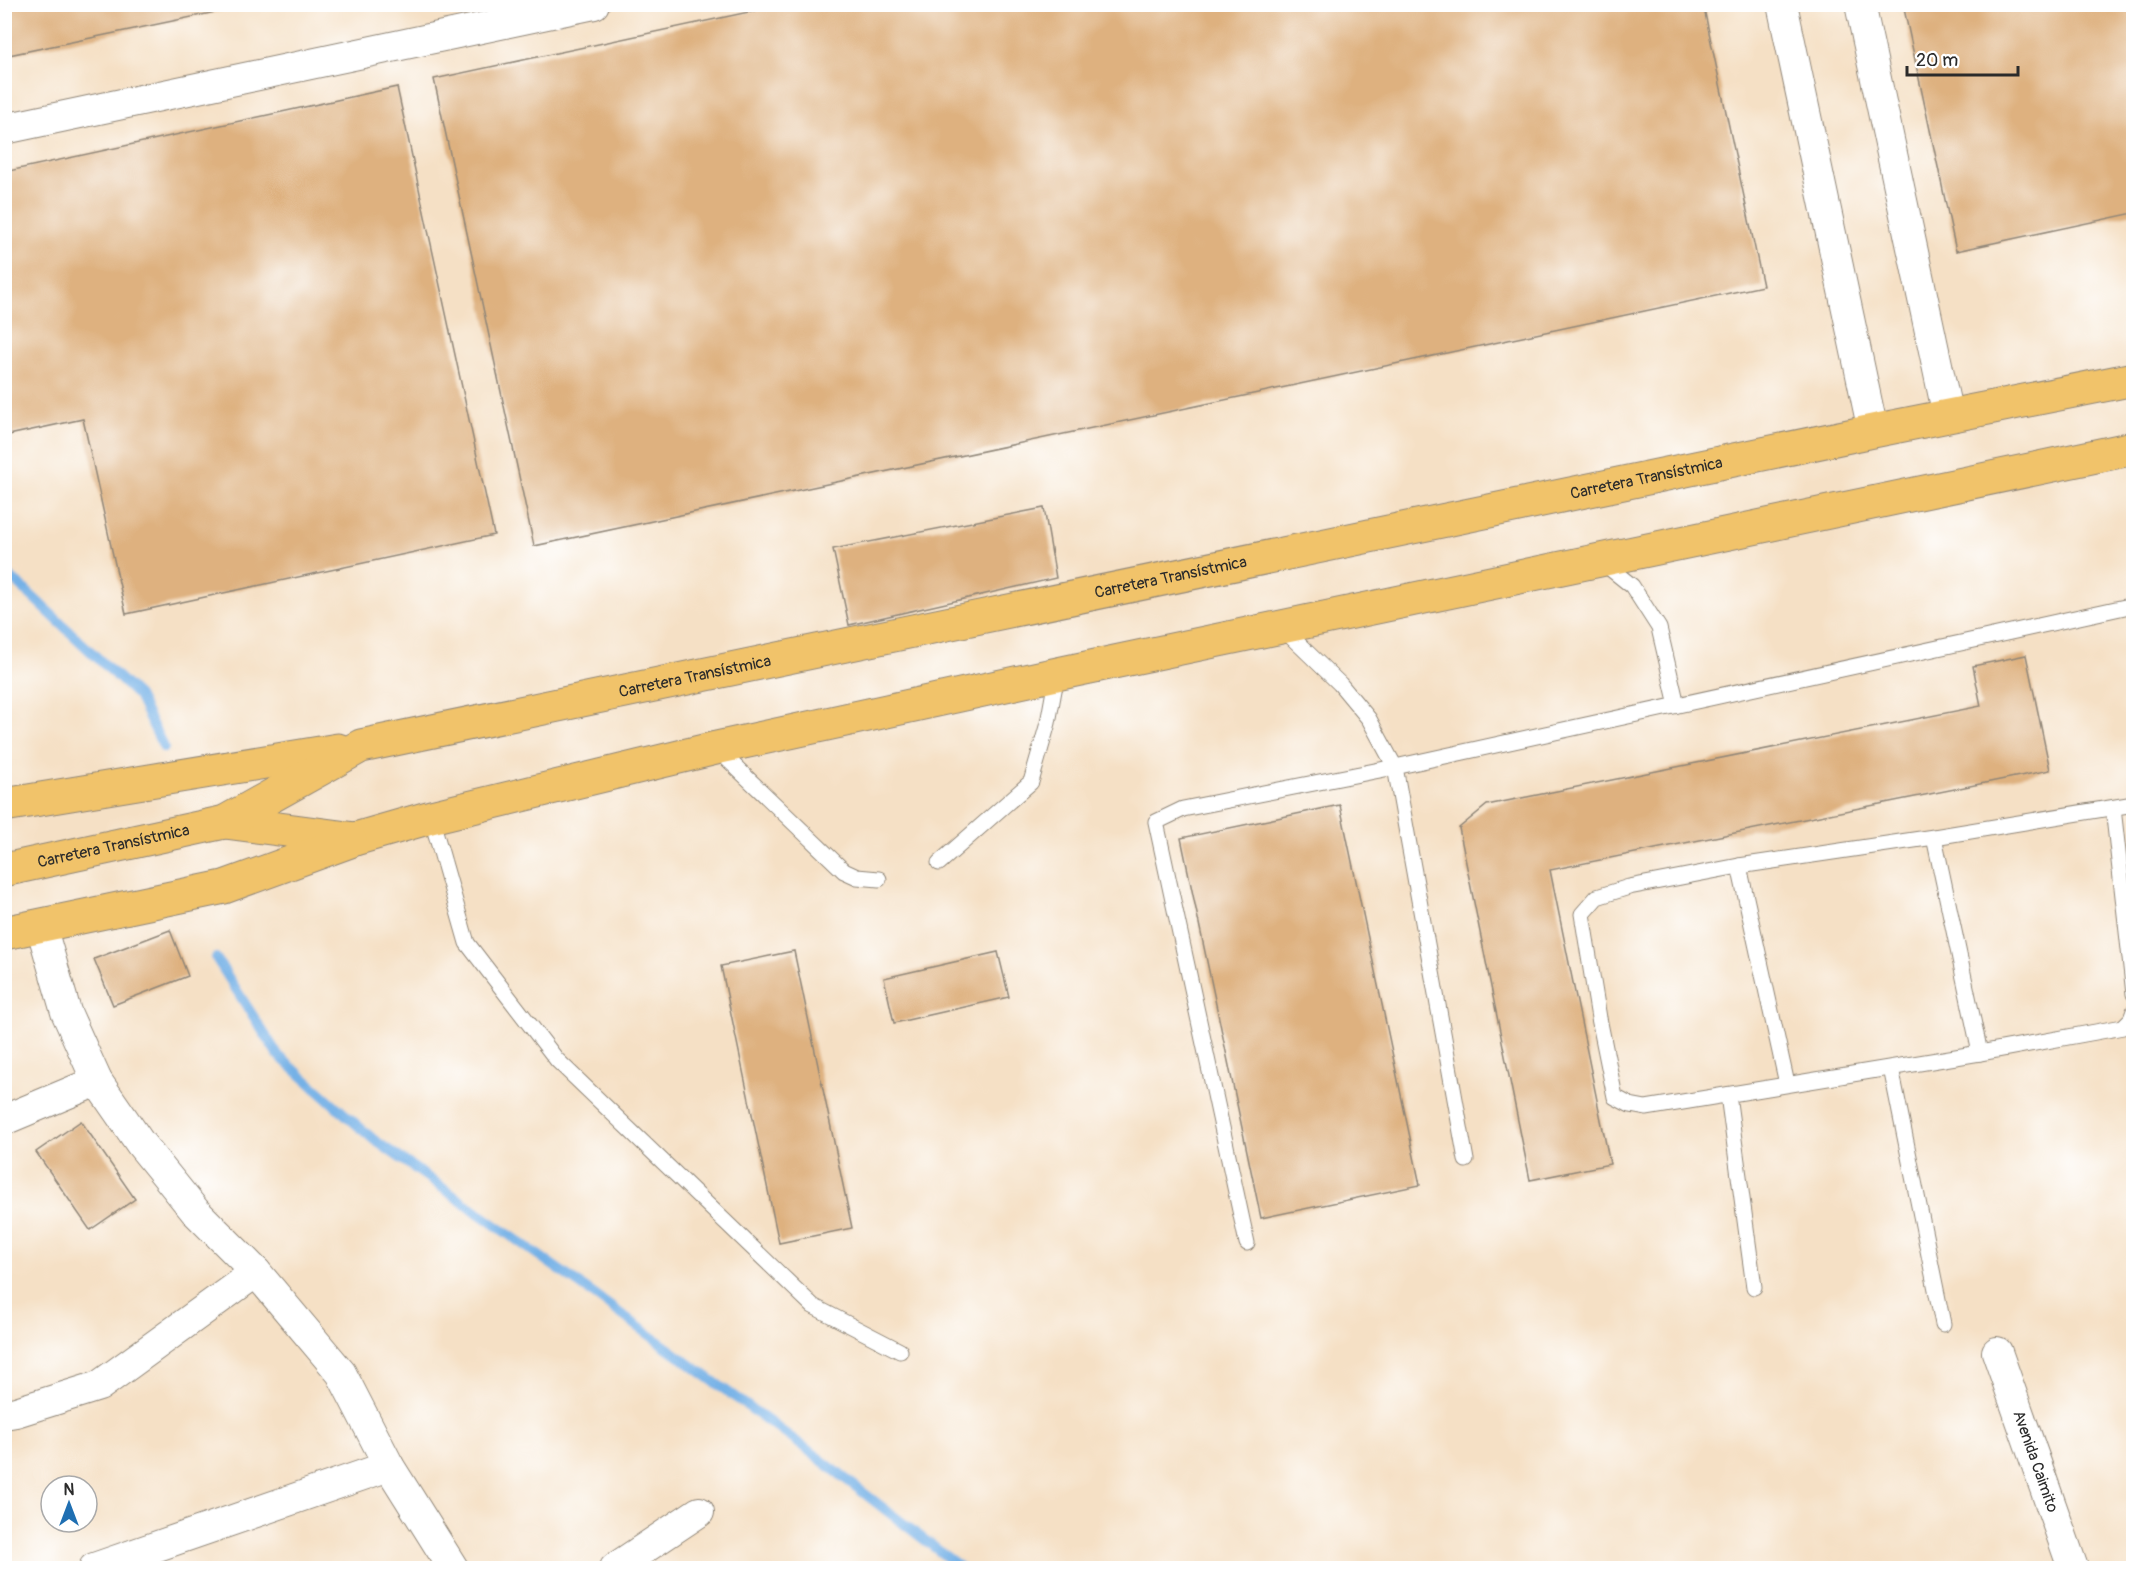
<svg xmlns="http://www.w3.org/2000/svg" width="2138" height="1573" viewBox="0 0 2138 1573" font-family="Pangolin,sans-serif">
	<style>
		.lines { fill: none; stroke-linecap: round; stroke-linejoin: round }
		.stream { stroke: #74b1e6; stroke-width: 10 }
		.building { fill: #deb17f }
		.service-casing { stroke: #908678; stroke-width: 17 }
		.minor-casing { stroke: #908678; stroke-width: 32 }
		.primary-casing { stroke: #908678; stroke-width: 35 }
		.service { stroke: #fff; stroke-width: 15 }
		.minor { stroke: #fff; stroke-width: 30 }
		.primary { stroke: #f1c36a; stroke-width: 33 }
		.labels { text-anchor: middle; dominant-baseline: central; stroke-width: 5; stroke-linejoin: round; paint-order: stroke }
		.street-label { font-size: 16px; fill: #2b2b2b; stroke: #fff }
	</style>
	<rect width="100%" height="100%" fill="#fff"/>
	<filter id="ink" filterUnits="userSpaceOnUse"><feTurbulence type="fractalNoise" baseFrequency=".0167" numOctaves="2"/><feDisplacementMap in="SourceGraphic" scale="12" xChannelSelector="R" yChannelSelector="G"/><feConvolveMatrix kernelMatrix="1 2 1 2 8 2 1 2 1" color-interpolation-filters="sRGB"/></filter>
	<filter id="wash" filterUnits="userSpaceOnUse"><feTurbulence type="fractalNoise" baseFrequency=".008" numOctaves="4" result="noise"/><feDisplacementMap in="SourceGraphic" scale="24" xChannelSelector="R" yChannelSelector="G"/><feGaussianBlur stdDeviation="1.35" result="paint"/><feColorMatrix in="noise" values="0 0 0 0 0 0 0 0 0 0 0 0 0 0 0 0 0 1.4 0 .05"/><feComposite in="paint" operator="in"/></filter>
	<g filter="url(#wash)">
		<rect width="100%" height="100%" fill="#f5e0c5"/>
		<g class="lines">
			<g class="stream">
				<path d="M 4,573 L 21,586 L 138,696 L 164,748"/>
				<path d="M 216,958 L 278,1055 L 373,1139 L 592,1293 L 812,1453 L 961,1568"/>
			</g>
		</g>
		<g id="blocks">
			<g class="building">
				<path d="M 4,4 L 245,4 L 245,6 L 4,56 Z"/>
				<path d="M 786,4 L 1703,4 L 1763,286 L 534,546 L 434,79 Z"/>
				<path d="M 1903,4 L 2134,4 L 2134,213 L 1956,251 Z"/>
				<path d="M 397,87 L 494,535 L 126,614 L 83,419 L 4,436 L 4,172 Z"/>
				<path d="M 1044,508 L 1056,578 L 849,625 L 833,549 Z"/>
				<path d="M 2026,655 L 2050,770 L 1550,870 L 1610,1164 L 1530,1180 L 1459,828 L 1487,805 L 1981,706 L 1973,666 Z"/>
				<path d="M 1340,805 L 1420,1185 L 1261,1218 L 1181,838 Z"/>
				<path d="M 170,930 L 188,976 L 113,1005 L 94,959 Z"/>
				<path d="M 794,951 L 852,1228 L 779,1243 L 721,966 Z"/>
				<path d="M 998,952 L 1009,997 L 894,1023 L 884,978 Z"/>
				<path d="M 81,1121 L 135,1199 L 90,1230 L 36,1152 Z"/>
			</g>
		</g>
	</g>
	<g filter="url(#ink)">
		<use href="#blocks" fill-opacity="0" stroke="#908678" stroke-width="1.5"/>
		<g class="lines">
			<g class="service-casing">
				<g id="service">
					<path d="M 1602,562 L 1632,586 L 1659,628 L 1677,705"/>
					<path d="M 1281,627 L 1340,684 L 1369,719 L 1395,767 L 1466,1160"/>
					<path d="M 716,748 L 844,871 L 857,877 L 879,879"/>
					<path d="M 2134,804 L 1934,837 L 1739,866 L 1629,887 L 1597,897 L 1582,914 L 1599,1018 L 1615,1097 L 1630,1105 L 1646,1108 L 1980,1053 L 2123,1027 L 2131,1019 L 2134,1011"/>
					<path d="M 2113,808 L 2134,994"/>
					<path d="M 431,817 L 467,943 L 557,1060 L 813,1306 L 900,1351"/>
					<path d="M 1934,837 L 1980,1053"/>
					<path d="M 939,863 L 1031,782 L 1048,723 L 1057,674"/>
					<path d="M 1739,866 L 1787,1084"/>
					<path d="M 1891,1068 L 1943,1324"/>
					<path d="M 1728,1095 L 1754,1287"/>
					<path d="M 1247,1243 L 1156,822 L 1183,809 L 1395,767 L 2134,605"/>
				</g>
			</g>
			<g class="minor-casing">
				<g id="minor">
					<path d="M 1782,4 L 1873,431"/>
					<path d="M 1860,4 L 1948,416"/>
					<path d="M 4,129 L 594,4"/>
					<path d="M 41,926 L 66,1012 L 97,1081 L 140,1143 L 195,1211 L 256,1272 L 341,1373 L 389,1466 L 453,1568"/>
					<path d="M 4,1120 L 97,1081"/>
					<path id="s1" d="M 1997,1352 L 2073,1568"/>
					<path d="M 4,1414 L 16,1412 L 99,1386 L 256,1272"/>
					<path d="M 94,1568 L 389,1466"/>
					<path d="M 615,1568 L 699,1512"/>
				</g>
			</g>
			<g class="primary-casing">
				<g id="primary">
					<path d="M 4,805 L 338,750"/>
					<path d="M 225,822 L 355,839 L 431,817 L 716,748 L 1057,674 L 2134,448"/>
					<path id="s2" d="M 4,870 L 225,822 L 361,746 L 1873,431 L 2134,379"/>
					<path d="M 4,933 L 224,887 L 350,841"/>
				</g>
			</g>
			<use href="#service" class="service"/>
			<use href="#minor" class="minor"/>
			<use href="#primary" class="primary"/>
		</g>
	</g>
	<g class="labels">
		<g class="street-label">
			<text stroke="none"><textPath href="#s2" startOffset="1695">Carretera Transístmica</textPath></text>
			<text stroke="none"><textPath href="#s2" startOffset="1209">Carretera Transístmica</textPath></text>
			<text stroke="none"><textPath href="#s2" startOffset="723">Carretera Transístmica</textPath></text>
			<text stroke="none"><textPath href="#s2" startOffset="112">Carretera Transístmica</textPath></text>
			<text stroke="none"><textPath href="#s1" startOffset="116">Avenida Caimito</textPath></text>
		</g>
	</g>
	<rect width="2138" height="1573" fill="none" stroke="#fff" stroke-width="24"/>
	<g transform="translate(69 1504)"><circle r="28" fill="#ffffff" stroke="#aaaaaa" stroke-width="1.5"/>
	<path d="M0-4.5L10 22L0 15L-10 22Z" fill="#1f6fb2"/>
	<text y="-9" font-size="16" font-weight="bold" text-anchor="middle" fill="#2b2b2b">N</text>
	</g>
	<path d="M1907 66v9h111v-9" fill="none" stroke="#2b2b2b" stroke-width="3"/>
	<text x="1916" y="66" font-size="18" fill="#2b2b2b" stroke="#ffffff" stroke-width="4.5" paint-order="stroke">20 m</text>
</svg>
